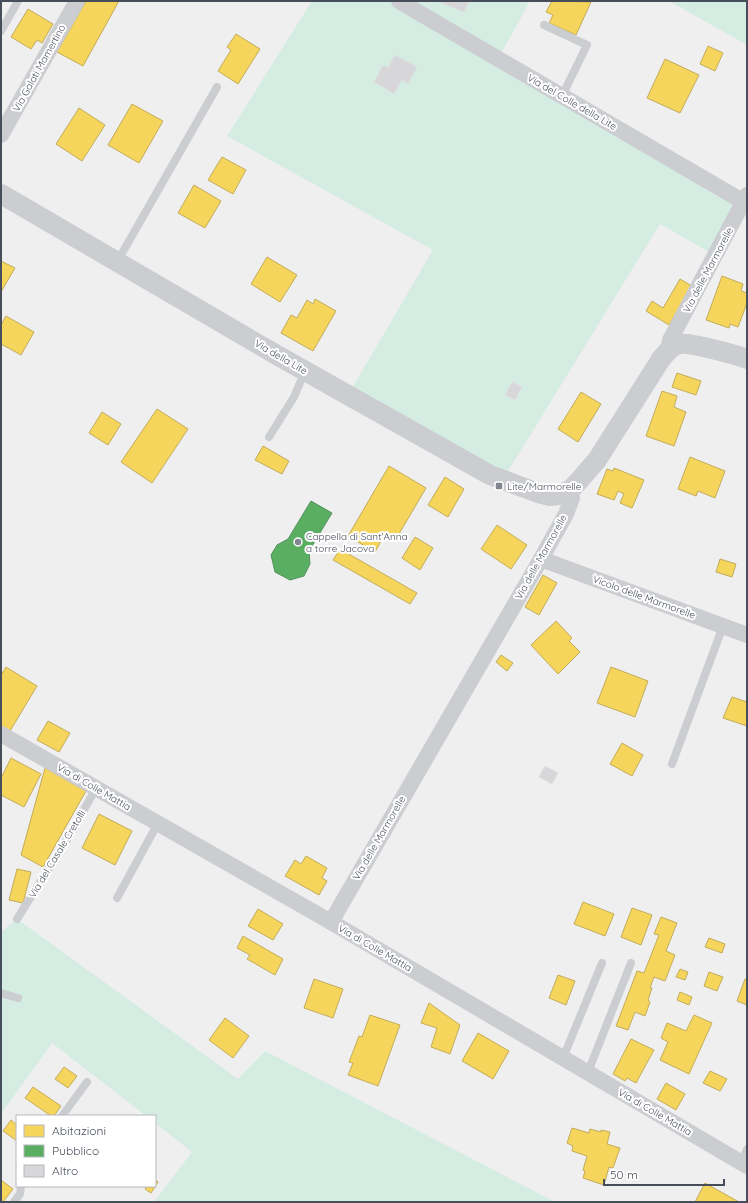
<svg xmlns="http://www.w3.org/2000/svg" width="748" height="1203" viewBox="0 0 748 1203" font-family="Quicksand,sans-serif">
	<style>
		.green { fill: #d5ece2 }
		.homes { fill: #f6d55c; stroke: #c2ac5b }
		.public { fill: #5aae61; stroke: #55915f }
		.building { fill: #d7d7d9; stroke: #e0e1e2 }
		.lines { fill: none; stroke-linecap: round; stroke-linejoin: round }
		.service { stroke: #cbcdd0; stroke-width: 8 }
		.minor { stroke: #cbcdd0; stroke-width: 16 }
		.tertiary { stroke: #cbcdd0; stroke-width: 20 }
		.poi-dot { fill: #82868e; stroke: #fff; stroke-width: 1.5 }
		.labels { text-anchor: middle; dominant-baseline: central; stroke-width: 4; stroke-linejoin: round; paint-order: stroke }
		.street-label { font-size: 10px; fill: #484e59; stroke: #fff }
		.poi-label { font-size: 10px; fill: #484e59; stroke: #fff; text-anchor: start }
	</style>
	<rect width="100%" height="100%" fill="#efefef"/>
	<g class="green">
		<path d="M 312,1 L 530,1 L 498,59 L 744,202 L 716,256 L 660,224 L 499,486 L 348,395 L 433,250 L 227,136 Z"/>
		<path d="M 669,1 L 747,1 L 747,45 Z"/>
		<path d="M 17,919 L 238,1079 L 265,1051 L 555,1202 L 154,1202 L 192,1152 L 155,1123 L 155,1116 L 146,1116 L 52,1043 L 1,1114 L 1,932 Z"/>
	</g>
	<g class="homes">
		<path d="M 86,1 L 119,1 L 83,66 L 57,52 Z"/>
		<path d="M 552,1 L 591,2 L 576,35 L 549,23 L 553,15 L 546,12 Z"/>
		<path d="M 28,9 L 53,24 L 42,43 L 37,40 L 31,49 L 11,37 Z"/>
		<path d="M 236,34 L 260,49 L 238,84 L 218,71 L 231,50 L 227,47 Z"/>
		<path d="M 708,46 L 723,53 L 715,71 L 700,64 Z"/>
		<path d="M 665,59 L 699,75 L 680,113 L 647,98 Z"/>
		<path d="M 132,104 L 163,121 L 139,163 L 108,145 Z"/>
		<path d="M 79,108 L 105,125 L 82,161 L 56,144 Z"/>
		<path d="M 222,157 L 246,170 L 233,194 L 208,180 Z"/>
		<path d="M 194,185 L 221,201 L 205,228 L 178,213 Z"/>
		<path d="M 267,257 L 297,275 L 280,302 L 251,284 Z"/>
		<path d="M 1,261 L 15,268 L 1,292 Z"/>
		<path d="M 722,276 L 743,284 L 741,291 L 747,293 L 747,303 L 738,327 L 730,324 L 729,328 L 706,320 Z"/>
		<path d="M 680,279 L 692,286 L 669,325 L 646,311 L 652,301 L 663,308 Z"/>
		<path d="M 315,299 L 336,311 L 313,351 L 281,333 L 291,315 L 297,318 L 307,300 L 313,304 Z"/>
		<path d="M 6,316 L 34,332 L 21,355 L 1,344 L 1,325 Z"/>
		<path d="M 677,373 L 701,381 L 696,395 L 672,387 Z"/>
		<path d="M 662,391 L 677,396 L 674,407 L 686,412 L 674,446 L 646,436 Z"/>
		<path d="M 581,392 L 601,404 L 578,442 L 558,429 Z"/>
		<path d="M 157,409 L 188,429 L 152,483 L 121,462 Z"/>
		<path d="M 102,412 L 121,424 L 108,445 L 89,433 Z"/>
		<path d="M 263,446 L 289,461 L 282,474 L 255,460 Z"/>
		<path d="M 690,457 L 725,471 L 715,498 L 698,491 L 696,496 L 678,489 Z"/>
		<path d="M 389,466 L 426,488 L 396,539 L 386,532 L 375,552 L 348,536 Z"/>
		<path d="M 614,468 L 644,480 L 632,508 L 620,503 L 624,494 L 618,491 L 614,500 L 597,494 L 607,469 L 613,471 Z"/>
		<path d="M 445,477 L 464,489 L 448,517 L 428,505 Z"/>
		<path d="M 497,525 L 527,545 L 511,569 L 481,549 Z"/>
		<path d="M 415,537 L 433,548 L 420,570 L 402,558 Z"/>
		<path d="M 340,549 L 417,593 L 410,604 L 333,560 Z"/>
		<path d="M 720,559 L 736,564 L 732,577 L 716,572 Z"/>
		<path d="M 543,575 L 557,583 L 539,615 L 525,607 Z"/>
		<path d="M 556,621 L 572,638 L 569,641 L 580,652 L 558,674 L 531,645 Z"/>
		<path d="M 501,655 L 513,663 L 507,671 L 496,662 Z"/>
		<path d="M 6,667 L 37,686 L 10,731 L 1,726 L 1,675 Z"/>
		<path d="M 611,667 L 648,681 L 635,717 L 597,703 Z"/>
		<path d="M 732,697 L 747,702 L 747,726 L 723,718 Z"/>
		<path d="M 48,721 L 70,733 L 59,752 L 37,740 Z"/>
		<path d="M 622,743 L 643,755 L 632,776 L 610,764 Z"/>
		<path d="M 11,758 L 41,774 L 24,807 L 1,795 L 1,778 Z"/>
		<path d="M 45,768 L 86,791 L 43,867 L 21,855 Z"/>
		<path d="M 99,814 L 132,831 L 115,865 L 82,848 Z"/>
		<path d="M 306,856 L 327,868 L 322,878 L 327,881 L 319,895 L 285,876 L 295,860 L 301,864 Z"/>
		<path d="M 17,869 L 31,872 L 23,903 L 9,900 Z"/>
		<path d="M 583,902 L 614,914 L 605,936 L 574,924 Z"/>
		<path d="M 632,908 L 652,915 L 641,945 L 621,937 Z"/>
		<path d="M 258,909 L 283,924 L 273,940 L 248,926 Z"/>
		<path d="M 661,917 L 677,923 L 666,951 L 675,955 L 665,981 L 654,977 L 650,988 L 652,988 L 648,1000 L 650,1002 L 645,1016 L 635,1012 L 628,1030 L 616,1026 L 637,971 L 644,973 L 659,935 L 654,934 Z"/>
		<path d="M 243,936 L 283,959 L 275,975 L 247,959 L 250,955 L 237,948 Z"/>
		<path d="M 709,938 L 725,944 L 722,953 L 705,947 Z"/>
		<path d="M 680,969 L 688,972 L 685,980 L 676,977 Z"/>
		<path d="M 709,972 L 723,977 L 717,991 L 704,986 Z"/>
		<path d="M 558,975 L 575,981 L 566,1005 L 549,998 Z"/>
		<path d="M 314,979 L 343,989 L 333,1018 L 304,1008 Z"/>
		<path d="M 745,979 L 747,980 L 747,1005 L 737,1001 Z"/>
		<path d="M 680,992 L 692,997 L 689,1005 L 677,1000 Z"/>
		<path d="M 429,1003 L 460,1025 L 450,1054 L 431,1047 L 437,1028 L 421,1023 Z"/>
		<path d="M 370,1015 L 400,1025 L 378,1086 L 348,1075 L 353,1063 L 349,1062 L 359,1036 L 362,1037 Z"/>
		<path d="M 694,1015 L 712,1023 L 689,1074 L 660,1060 L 668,1042 L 661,1038 L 667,1023 L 686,1031 Z"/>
		<path d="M 225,1018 L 249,1036 L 233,1058 L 209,1040 Z"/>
		<path d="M 478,1033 L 509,1051 L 493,1079 L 462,1061 Z"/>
		<path d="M 631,1039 L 654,1050 L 636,1083 L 627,1078 L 625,1081 L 613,1074 Z"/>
		<path d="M 64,1067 L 77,1076 L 68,1088 L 55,1079 Z"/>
		<path d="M 710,1071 L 727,1079 L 720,1091 L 703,1083 Z"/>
		<path d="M 666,1083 L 685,1094 L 676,1110 L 657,1099 Z"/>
		<path d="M 33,1087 L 61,1106 L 54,1116 L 51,1116 L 25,1098 Z"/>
		<path d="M 11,1120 L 17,1125 L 17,1141 L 3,1131 Z"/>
		<path d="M 572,1128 L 589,1133 L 590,1129 L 601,1132 L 601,1130 L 610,1132 L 607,1144 L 620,1148 L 613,1168 L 609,1167 L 604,1185 L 583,1178 L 585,1171 L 583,1170 L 587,1156 L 572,1151 L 573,1146 L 567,1143 Z"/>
		<path d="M 155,1179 L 158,1182 L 151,1193 L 145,1189 L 147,1186 L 155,1186 Z"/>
		<path d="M 1,1180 L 13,1189 L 3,1202 L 1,1202 Z"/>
		<path d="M 705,1183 L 739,1202 L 695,1202 Z"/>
	</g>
	<path class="public" d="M 311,501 L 332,513 L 309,551 L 310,564 L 304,576 L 290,580 L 275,572 L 271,555 L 277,545 L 288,539 Z"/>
	<g class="building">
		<path d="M 437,1 L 469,1 L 464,12 Z"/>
		<path d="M 395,55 L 417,67 L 408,84 L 402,80 L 394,94 L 374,82 L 383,65 L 388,68 Z"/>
		<path d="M 512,382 L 522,387 L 515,400 L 505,395 Z"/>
		<path d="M 545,766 L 558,773 L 552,784 L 539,777 Z"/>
	</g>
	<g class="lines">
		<g class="service">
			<path d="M 544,25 L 587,45 L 562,96"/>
			<path d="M 1,31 L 18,1"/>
			<path d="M 117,262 L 217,87"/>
			<path d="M 269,437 L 294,397 L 305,371"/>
			<path d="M 672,764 L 723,626"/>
			<path d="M 117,898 L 158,823"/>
			<path d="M 17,919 L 71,833 L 96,788"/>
			<path d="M 1,993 L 18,998"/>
			<path d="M 563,1058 L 602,963"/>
			<path d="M 588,1072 L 631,963"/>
			<path d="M 62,1116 L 87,1082"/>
			<path d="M 742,1163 L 747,1149"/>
			<path d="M 14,1202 L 20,1194 L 21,1186"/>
		</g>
		<g class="minor">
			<path d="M 399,1 L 744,202"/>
			<path d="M 1,135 L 77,1"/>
			<path d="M 669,349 L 670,340 L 747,195"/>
			<path d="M 541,559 L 747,635"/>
			<path d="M 1,734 L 331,922 L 747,1166"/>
			<path d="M 331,922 L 541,559 L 566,514 L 572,498 L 570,490"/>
		</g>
		<path class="tertiary" d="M 1,194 L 275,354 L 490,475 L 538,493 L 550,496 L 558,495 L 570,490 L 577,483 L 597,460 L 661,359 C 666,353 672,345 680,344 C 689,342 737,355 747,359"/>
	</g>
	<g class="poi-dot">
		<rect x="495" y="482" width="8" height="8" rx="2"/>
		<circle cx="298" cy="542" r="4"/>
	</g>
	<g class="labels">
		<g class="street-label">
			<text transform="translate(39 68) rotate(-61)">Via Galati Mamertino</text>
			<text transform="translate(572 102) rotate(30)">Via del Colle della Lite</text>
			<text transform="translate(708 270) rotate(-62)">Via delle Marmorelle</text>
			<text transform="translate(281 357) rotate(30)">Via della Lite</text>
			<text transform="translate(541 557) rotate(-61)">Via delle Marmorelle</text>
			<text transform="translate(644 597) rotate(20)">Vicolo delle Marmorelle</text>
			<text transform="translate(94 787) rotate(30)">Via di Colle Mattia</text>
			<text transform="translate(379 838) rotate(-60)">Via delle Marmorelle</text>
			<text transform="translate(57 854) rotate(-59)">Via del Casale Cretolli</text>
			<text transform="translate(375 948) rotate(30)">Via di Colle Mattia</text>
			<text transform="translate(655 1112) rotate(30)">Via di Colle Mattia</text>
		</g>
		<g class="poi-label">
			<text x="507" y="486">Lite/Marmorelle</text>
			<text x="306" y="536">Cappella di Sant'Anna<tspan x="306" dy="12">a torre Jacova</tspan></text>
		</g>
	</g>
	<rect width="748" height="1203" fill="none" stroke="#484e59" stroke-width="4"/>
	<rect x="16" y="1115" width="140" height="72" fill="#ffffff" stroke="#b6b8bd"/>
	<rect x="24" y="1125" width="20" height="12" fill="#f6d55c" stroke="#b6b8bd"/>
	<text x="52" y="1135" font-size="12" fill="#484e59">Abitazioni</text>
	<rect x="24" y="1145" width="20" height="12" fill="#5aae61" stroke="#b6b8bd"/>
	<text x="52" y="1155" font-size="12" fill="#484e59">Pubblico</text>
	<rect x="24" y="1165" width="20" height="12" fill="#d7d7d9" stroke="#b6b8bd"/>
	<text x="52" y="1175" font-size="12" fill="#484e59">Altro</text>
	<path d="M604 1179v6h120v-6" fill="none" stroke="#484e59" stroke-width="2"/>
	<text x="610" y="1179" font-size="12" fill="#484e59" stroke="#ffffff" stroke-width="3" paint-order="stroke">50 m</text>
</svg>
